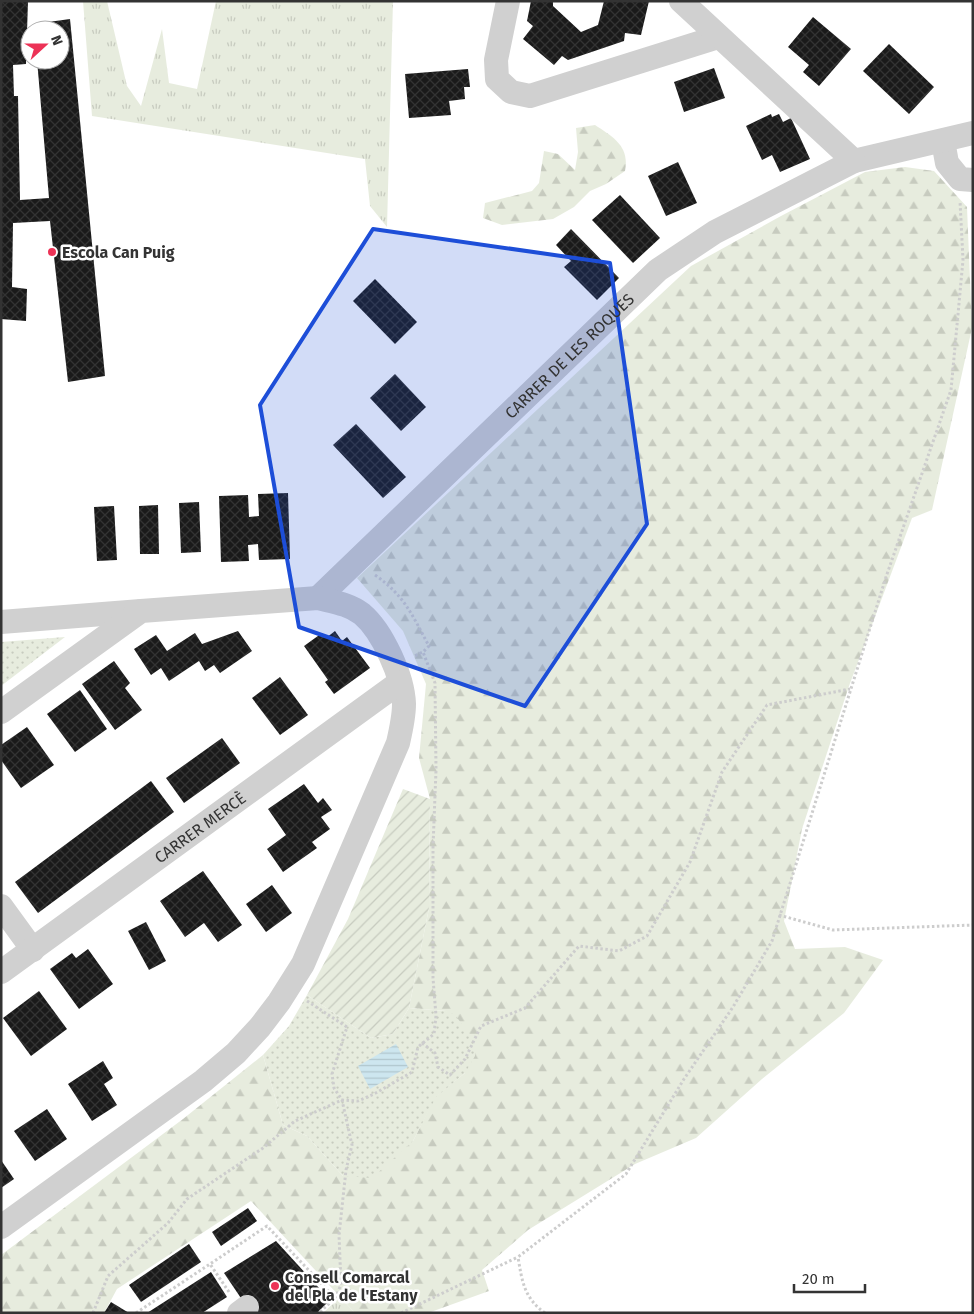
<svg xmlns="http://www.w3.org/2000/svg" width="974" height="1314" viewBox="0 0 974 1314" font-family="'Fira Sans',sans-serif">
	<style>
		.grass { fill: url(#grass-tufts) }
		.forest { fill: url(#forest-firs) }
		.park { fill: url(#park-dots) }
		.garden { fill: url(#garden-furrows) }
		.water { fill: url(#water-rules) }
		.building { fill: url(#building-cross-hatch) }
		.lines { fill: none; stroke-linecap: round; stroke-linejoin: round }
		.path { stroke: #cdcdcd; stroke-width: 3; stroke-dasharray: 2.5 2.5; stroke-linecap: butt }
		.street { stroke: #d0d0d0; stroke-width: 24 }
		.marked { fill: #1d4ed8; fill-opacity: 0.2; stroke: #1d4ed8; stroke-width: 4; stroke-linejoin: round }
		.poi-dot { fill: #ec3256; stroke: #fff; stroke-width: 2 }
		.labels { text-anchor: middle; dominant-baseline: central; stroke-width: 5; stroke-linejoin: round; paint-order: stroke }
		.poi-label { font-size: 16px; font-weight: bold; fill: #333; stroke: #fff; text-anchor: start }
		.street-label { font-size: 16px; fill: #333; stroke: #fff }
	</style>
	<defs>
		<pattern id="grass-tufts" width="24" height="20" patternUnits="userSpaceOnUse" patternTransform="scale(1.25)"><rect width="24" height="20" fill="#e7ecde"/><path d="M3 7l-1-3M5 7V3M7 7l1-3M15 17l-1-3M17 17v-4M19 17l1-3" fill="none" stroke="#c7cbbf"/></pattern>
		<pattern id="forest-firs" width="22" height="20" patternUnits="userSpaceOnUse" patternTransform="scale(1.25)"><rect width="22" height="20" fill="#e7ecde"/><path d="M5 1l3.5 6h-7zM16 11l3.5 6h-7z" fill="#c7cbbf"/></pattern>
		<pattern id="park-dots" width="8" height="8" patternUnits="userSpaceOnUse" patternTransform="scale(1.25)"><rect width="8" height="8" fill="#e7ecde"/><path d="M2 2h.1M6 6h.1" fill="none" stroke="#c7cbbf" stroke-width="1.8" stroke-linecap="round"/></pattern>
		<pattern id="garden-furrows" width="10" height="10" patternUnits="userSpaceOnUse" patternTransform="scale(1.25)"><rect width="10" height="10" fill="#e7ecde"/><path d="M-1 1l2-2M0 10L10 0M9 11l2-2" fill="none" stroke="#c7cbbf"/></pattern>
		<pattern id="water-rules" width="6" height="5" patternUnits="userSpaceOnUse" patternTransform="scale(1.25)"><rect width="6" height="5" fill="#cde6ef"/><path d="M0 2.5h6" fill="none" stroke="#b0c6cd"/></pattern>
		<pattern id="building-cross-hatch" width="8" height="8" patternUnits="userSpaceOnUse" patternTransform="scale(1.25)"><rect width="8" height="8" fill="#1a1a1a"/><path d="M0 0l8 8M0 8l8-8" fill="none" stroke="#333"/></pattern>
	</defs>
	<rect width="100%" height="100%" fill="#fff"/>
	<g class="grass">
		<path d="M 83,1 L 107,1 L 127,86 L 141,106 L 162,29 L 169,83 L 197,89 L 216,1 L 393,1 L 387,227 L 370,206 L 365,159 L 92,116 Z"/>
		<path d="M 340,1297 L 355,1313 L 323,1313 Z"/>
	</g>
	<g class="forest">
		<path d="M 595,125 C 613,137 630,146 625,171 L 606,184 L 590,191 L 574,207 L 553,219 L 502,225 L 483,218 L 485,203 L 532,191 L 539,183 L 544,151 L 558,154 L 575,170 L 578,152 L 576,128 Z"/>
		<path d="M 905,167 L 934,171 L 967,207 L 972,328 L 932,510 L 912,518 L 849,686 L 802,829 L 784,921 L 795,949 L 845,947 L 883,960 L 844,1013 L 762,1079 L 696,1138 L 635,1164 L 528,1230 L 482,1270 L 489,1291 L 428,1313 L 355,1313 L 251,1201 L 117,1289 L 104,1313 L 1,1313 L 1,1255 L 183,1119 L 263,1055 L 283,1125 L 307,1136 L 343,1176 L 413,1141 L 435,1097 L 465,1073 L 446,1011 L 409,1008 L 429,908 L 430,799 L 419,758 L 426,684 L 403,631 L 357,578 L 691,266 L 781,216 L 865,172 Z"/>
	</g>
	<g class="park">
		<path d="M 65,637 L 1,686 L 1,642 Z"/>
		<path d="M 307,995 L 371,1038 L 393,1034 L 409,1008 L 446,1011 L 455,1015 L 475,1041 L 475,1056 L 465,1073 L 436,1097 L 413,1141 L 372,1178 L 343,1176 L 307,1136 L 283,1125 L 263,1055 L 289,1026 Z"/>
	</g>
	<path class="garden" d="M 403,789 L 430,799 L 429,908 L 409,1008 L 393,1034 L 371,1038 L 307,995 L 348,919 Z"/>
	<path class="water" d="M 396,1044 L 408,1067 L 370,1089 L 358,1066 Z"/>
	<g class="building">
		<path d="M 1,1 L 28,1 L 26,64 L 13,65 L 14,96 L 18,96 L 20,200 L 49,198 L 37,60 L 60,60 L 60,30 L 34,30 L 34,24 L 70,19 L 105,376 L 68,382 L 50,221 L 13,223 L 12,287 L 27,289 L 26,321 L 1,319 Z"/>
		<path d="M 531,1 L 553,1 L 553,6 L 581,32 L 598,25 L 604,1 L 649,1 L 641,35 L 625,33 L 624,41 L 568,60 L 562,56 L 554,65 L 523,39 L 533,26 L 527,21 Z"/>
		<path d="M 813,17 L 851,49 L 819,86 L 803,72 L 809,65 L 788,47 Z"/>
		<path d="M 889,44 L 934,87 L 909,114 L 863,71 Z"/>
		<path d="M 714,68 L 725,98 L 684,112 L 674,82 Z"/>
		<path d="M 468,69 L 470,87 L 464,87 L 465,99 L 449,101 L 451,115 L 409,118 L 405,74 Z"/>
		<path d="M 771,114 L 772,117 L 779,114 L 783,122 L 791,118 L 810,159 L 780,172 L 772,155 L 762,160 L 746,126 Z"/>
		<path d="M 678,162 L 697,203 L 666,216 L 648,176 Z"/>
		<path d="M 620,195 L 660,238 L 633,263 L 592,220 Z"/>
		<path d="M 571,229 L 619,278 L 597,300 L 564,267 L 571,261 L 556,245 Z"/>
		<path d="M 375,279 L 417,322 L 395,344 L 353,301 Z"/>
		<path d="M 395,374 L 426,407 L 401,431 L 370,398 Z"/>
		<path d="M 356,424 L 406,477 L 383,498 L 333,445 Z"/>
		<path d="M 288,493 L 290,559 L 259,560 L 258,544 L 248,545 L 249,561 L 221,562 L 219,496 L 248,495 L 249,517 L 259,516 L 258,494 Z"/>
		<path d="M 199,502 L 201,552 L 181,553 L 179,503 Z"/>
		<path d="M 158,505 L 159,554 L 140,554 L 139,506 Z"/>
		<path d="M 114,506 L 117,560 L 97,561 L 94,507 Z"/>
		<path d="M 238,631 L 252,651 L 220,673 L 214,665 L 205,671 L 199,661 L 169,681 L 161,668 L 151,675 L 134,649 L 156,635 L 167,651 L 195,633 L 202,644 Z"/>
		<path d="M 335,631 L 342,641 L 347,637 L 370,668 L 334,694 L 325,682 L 328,680 L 304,646 L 322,633 L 326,638 Z"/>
		<path d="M 114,661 L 130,683 L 125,688 L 142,710 L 115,730 L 82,684 Z"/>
		<path d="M 280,677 L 308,715 L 280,735 L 252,698 Z"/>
		<path d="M 80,690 L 107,729 L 75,752 L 47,714 Z"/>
		<path d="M 27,727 L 54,765 L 21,788 L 1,760 L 1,745 Z"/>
		<path d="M 222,738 L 240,763 L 184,803 L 166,778 Z"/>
		<path d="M 151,781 L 174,812 L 38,913 L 15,882 Z"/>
		<path d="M 304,784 L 318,803 L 323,798 L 332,810 L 321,817 L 330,829 L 312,842 L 317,848 L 283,872 L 267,849 L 286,835 L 268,809 Z"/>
		<path d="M 203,871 L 242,925 L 218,942 L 204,923 L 185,937 L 160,901 Z"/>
		<path d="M 272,885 L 292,913 L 266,932 L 246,904 Z"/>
		<path d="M 146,922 L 166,961 L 149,970 L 128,931 Z"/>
		<path d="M 88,949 L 113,984 L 79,1009 L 50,969 L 72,953 L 76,958 Z"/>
		<path d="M 39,991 L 67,1029 L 31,1056 L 3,1018 Z"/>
		<path d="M 103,1061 L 113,1078 L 104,1084 L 117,1105 L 92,1121 L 68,1084 Z"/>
		<path d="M 47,1109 L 67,1139 L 35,1161 L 14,1131 Z"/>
		<path d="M 1,1160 L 14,1179 L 1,1188 Z"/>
		<path d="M 248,1208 L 257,1221 L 221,1246 L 212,1232 Z"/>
		<path d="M 276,1241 L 330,1300 L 317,1313 L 251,1313 L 224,1273 Z"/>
		<path d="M 189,1244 L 201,1262 L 141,1302 L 129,1285 Z"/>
		<path d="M 211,1272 L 227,1297 L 202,1313 L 147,1313 Z"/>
		<path d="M 111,1302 L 129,1313 L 104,1313 Z"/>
	</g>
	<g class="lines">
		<g class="path">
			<path d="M 375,575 C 405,596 412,615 429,646 L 423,652 L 414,656"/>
			<path d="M 779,915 L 833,930 L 973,925"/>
			<path d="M 307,1001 L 347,1027 L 332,1074 L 334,1088 L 342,1100 L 352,1145 L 346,1170 L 339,1235 L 341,1285 L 335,1298 L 319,1313"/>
			<path d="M 422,1043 L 435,1053 L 438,1067 L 450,1075 L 465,1059 L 481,1026 L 525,1008 L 579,946 L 619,951 L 647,936 L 690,862 L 722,772 L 767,705 L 850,689"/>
			<path d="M 229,1292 L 210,1264 L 267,1226 L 335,1298"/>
			<path d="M 93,1313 L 108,1276 L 168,1223 L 187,1199 L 263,1148 L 295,1121 L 342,1100 L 358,1101 L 374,1094 L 412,1072 L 418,1047 L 434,1034 L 436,1016 L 433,978 L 433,847 L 436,770 L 435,683 L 423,652"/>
			<path d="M 136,1313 L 210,1264"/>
			<path d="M 401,1313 L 518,1257"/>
			<path d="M 545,1313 C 524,1298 522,1281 518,1257 L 626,1174 L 684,1079 L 733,1007 L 772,941 L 886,577 L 951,390 L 963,260 L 960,201"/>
		</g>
		<g class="street">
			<path d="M 508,1 L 496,60 L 497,79 L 511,92 L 530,96 L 718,37"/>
			<path d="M 943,141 L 947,163 L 960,179 L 973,180"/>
			<path d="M 854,161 L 973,133"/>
			<path id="s1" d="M 318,598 L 658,270 L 715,232 L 854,161 L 681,1"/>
			<path d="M 1,622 L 141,611"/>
			<path d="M 1,712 L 141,611 L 318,598 C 334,602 349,604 362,614 C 383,632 403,677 404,704 C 404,717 401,730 398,743 L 303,964 L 279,1002 L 260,1027 L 236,1053 L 203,1081 L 1,1227"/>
			<path d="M 1,906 L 33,950"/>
			<path id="s2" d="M 1,972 L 400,682"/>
			<path d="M 239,1313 L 247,1307"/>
		</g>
	</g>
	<path class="marked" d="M 373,229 L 610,263 L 647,524 L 525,706 L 299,627 L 260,405 Z"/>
	<g class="poi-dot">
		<circle cx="52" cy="252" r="5"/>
		<circle cx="275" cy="1286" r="5"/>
	</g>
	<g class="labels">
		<g class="poi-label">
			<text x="62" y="252">Escola Can Puig</text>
			<text x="285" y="1277">Consell Comarcal<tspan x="285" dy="18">del Pla de l'Estany</tspan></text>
		</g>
		<g class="street-label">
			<text stroke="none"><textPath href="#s1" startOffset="349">CARRER DE LES ROQUES</textPath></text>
			<text stroke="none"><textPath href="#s2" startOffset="246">CARRER MERCÈ</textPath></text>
		</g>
	</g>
	<rect width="974" height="1314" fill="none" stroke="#333333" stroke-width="5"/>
	<g transform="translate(45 45) rotate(69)"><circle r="24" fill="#ffffff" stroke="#adadad"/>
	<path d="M0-4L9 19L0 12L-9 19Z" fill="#ec3256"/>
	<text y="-8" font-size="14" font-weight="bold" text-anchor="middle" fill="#333333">N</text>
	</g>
	<path d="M794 1284v8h71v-8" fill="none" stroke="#333333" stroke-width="2.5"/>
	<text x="802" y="1284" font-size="15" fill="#333333" stroke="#ffffff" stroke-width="4" paint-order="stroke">20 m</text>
</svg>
